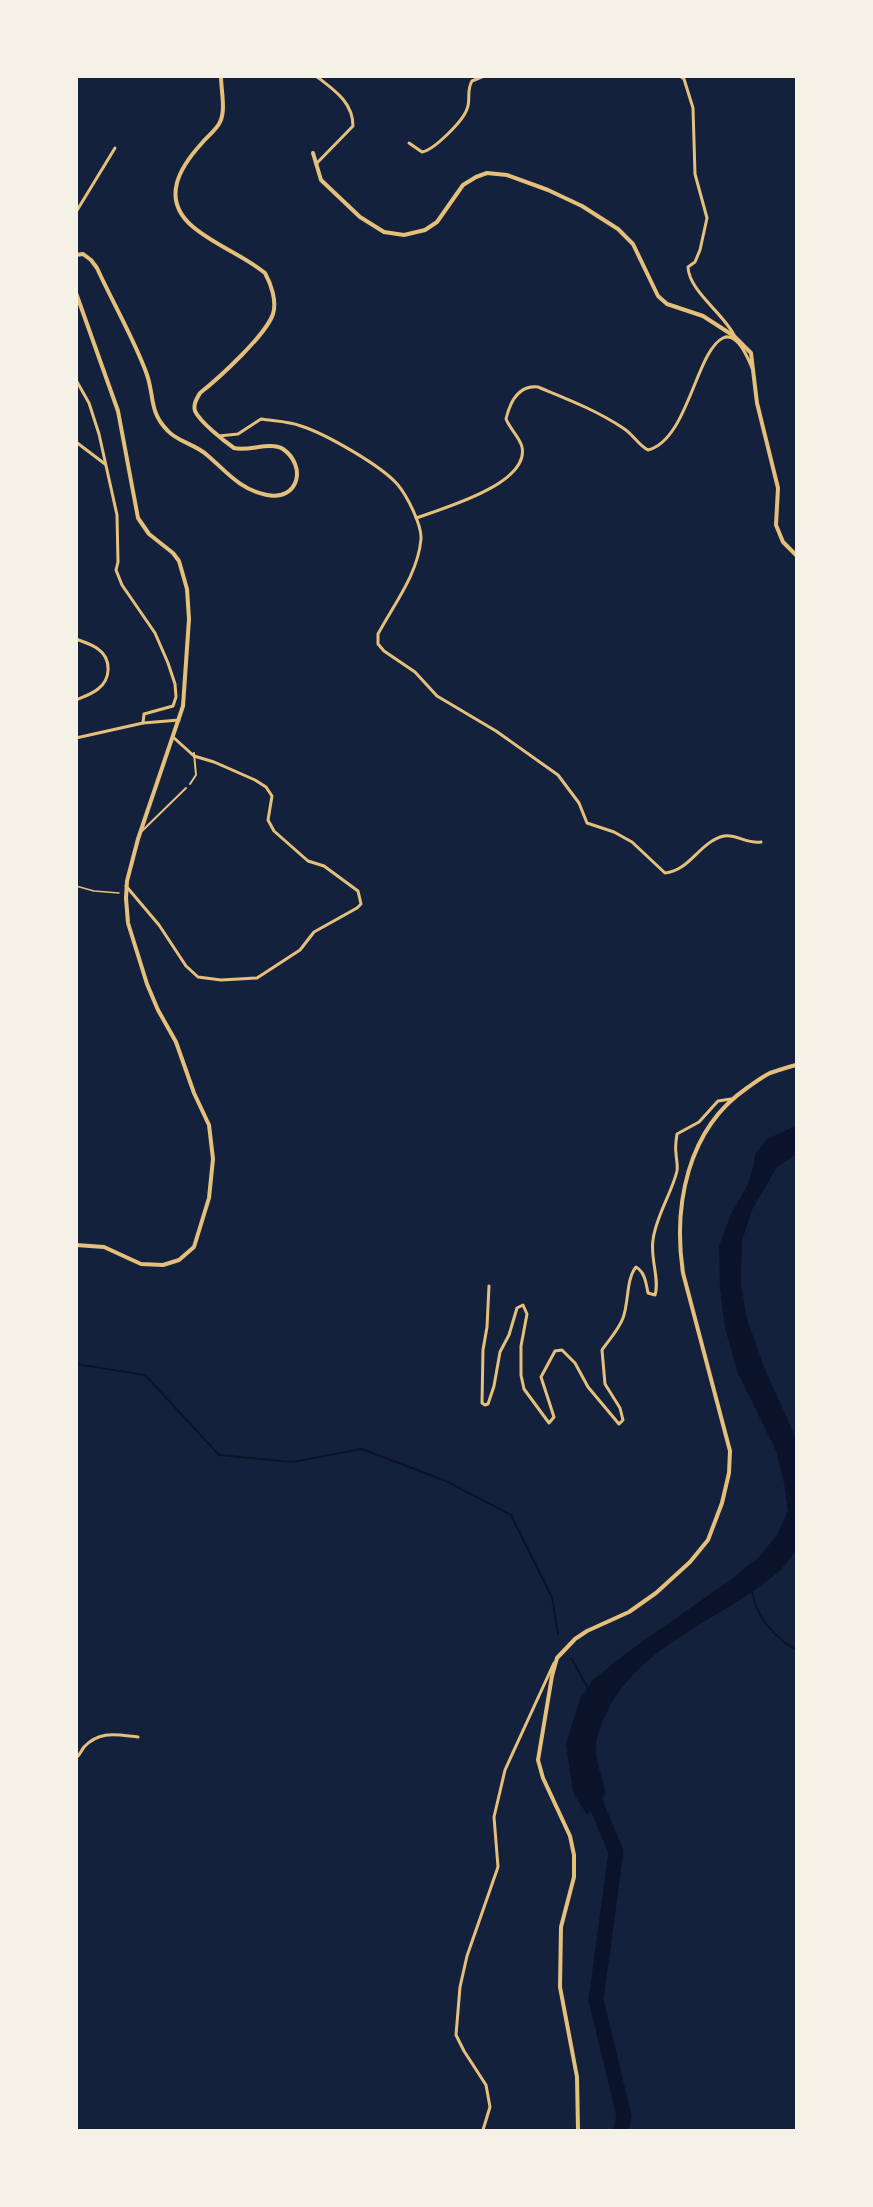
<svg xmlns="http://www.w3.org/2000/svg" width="873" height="2207" viewBox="0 0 873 2207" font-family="Bitter,serif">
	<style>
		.water { fill: #0b132b }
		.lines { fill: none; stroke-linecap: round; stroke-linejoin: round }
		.stream { stroke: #0b132b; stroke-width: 2 }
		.river { stroke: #0b132b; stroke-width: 15 }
		.path { stroke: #e5c07b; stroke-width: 1.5 }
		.pedestrian { stroke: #e5c07b; stroke-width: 2 }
		.minor { stroke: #e5c07b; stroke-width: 3 }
		.tertiary { stroke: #e5c07b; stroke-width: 4 }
	</style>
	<rect width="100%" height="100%" fill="#14213d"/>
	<path class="water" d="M 796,1126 L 796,1154 L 777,1167 L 752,1210 L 742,1241 L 741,1284 L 747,1319 L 764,1367 L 796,1438 L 796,1551 C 790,1558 785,1566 778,1572 C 722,1620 640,1643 606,1714 C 600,1726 595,1740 596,1754 C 598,1767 603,1781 606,1794 L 587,1815 L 573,1792 L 566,1744 L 580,1699 L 592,1681 L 625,1654 L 733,1578 L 759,1557 L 777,1535 L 788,1511 L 784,1483 L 776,1451 L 737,1371 L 725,1328 L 720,1289 L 719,1246 L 731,1214 L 748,1184 L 754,1164 L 755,1154 L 767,1139 Z"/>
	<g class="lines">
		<g class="stream">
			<path d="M 76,1364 L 145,1375 L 219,1455 L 292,1462 L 362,1449 L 446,1481 L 511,1515 L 552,1597 L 558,1634"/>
			<path d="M 752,1590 C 755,1616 774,1637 796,1650"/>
			<path d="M 571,1658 L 589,1690"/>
		</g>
		<path class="river" d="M 589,1787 L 616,1852 L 596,2000 L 624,2116 L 621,2130"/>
		<path class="path" d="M 76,886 L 94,891 L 119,893"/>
		<g class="pedestrian">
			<path d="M 190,784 L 196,775 L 194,753"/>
			<path d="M 141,832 L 186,788"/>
		</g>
		<g class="minor">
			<path d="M 316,76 C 334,90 353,102 353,126 L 316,164"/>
			<path d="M 680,76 L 684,79 L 693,108 L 695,174 L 707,218 L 700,250 L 695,262 L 688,267 C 689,291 723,313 734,335"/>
			<path d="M 409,143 L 422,152 C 434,150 463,121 467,109 C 471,100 466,91 472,81 L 484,76"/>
			<path d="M 76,212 L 115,148"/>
			<path d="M 76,380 L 89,403 L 99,434 L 117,515 L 118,562 L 116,570 L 122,585 L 155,633 L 168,663 L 175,684 L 176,697 L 173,706 L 144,714 L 143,723"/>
			<path d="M 219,436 L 238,434 L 261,419 C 274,421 289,421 301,426 C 326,434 382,466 398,485 C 407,496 422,525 421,539 C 418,574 394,604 378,634 L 378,644 L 384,651 L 415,672 L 437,696 L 496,731 L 558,775 L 579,803 L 587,823 L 614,832 L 632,842 L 665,873 C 690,871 700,841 724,836 C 737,834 746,844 761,842"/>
			<path d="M 76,442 L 105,464"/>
			<path d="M 416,518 C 441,509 530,484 522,447 C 520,438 510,429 506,419 C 510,402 518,385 538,387 C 567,399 596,410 623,428 C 633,434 638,445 648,450 C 688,440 696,351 723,338 C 737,331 748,358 752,368"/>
			<path d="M 76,639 C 83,642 92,644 98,649 C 112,659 111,679 98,689 C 92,694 83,697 76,700"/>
			<path d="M 76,738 L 143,723 L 179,720"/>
			<path d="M 126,886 L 159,925 L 186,966 L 198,977 L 221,980 L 257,978 L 300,950 L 314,932 L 357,908 L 361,904 L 358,891 L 324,866 L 308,861 L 274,831 L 268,820 L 272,796 L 266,787 L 255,780 L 214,762 L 194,756 L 173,737"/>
			<path d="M 489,1286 L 487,1327 L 483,1350 L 482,1403 L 485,1405 L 488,1404 L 494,1386 L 500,1352 L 509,1335 L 517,1308 L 523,1305 L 527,1314 L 521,1346 L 521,1375 L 524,1389 L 549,1423 L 554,1417 L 541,1377 L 555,1351 L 562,1350 L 575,1363 L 588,1387 L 619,1424 L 623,1420 L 620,1408 L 605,1384 L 602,1350 C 609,1340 619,1329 623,1318 C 629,1302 626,1279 636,1267 C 645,1272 646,1283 648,1293 L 655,1295 C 660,1280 650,1258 653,1240 C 656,1216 671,1195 677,1171 C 678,1164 676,1159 676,1153 C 675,1147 676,1140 677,1134 L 699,1122 L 718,1101 L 731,1099"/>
			<path d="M 76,1758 C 80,1755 81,1751 84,1747 C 100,1730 117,1735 138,1737"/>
			<path d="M 483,2130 L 490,2107 L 486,2085 L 464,2051 L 456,2035 L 460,1987 L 467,1956 L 498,1867 L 494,1817 L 505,1770 L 554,1663"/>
		</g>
		<g class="tertiary">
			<path d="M 313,153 L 321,180 L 360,217 L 384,232 L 404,235 L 425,230 L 437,222 L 463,185 L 476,177 L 487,173 L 507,175 L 548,190 L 582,206 L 618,229 L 633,244 L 658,296 L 667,304 L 703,316 L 734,336 L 751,353 L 757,403 L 778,488 L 776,525 L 783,542 L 796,555"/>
			<path d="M 76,255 L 83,254 L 91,260 L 97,268 C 113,303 133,337 146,372 C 155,395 148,411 168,431 C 178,442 195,444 207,455 C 226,471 240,490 267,495 C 299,501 307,466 283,449 C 270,441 248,452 234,448 C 224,441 200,422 195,411 C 193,404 197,398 200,393 C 219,378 266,335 273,314 C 277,301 271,284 265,273 C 243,255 214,245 192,226 C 161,199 179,168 202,143 C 207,137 217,129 220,122 C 226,110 221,90 221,76"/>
			<path d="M 76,293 L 118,411 L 138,518 L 149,534 L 173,553 L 179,561 L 187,589 L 189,619 L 183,706 L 138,839 L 127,881 L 126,898 L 128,923 L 147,984 L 158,1010 L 176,1042 L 194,1093 L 209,1125 L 213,1159 L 209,1198 L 194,1247 L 179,1260 L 163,1265 L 141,1264 L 104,1247 L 76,1245"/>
			<path d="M 578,2130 L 577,2077 L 560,1987 L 561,1927 L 574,1877 L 574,1855 L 570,1836 L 543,1778 L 538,1760 L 552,1676 L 557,1658 L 575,1639 L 587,1631 L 629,1612 L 656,1593 L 690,1562 L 708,1540 L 722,1503 L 729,1473 L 730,1451 L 683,1273 C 673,1206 687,1129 747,1088 C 754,1083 762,1077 770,1073 C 779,1070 788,1067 796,1065"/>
		</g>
	</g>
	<rect width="873" height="2207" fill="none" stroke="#f6f1e7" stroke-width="156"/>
</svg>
